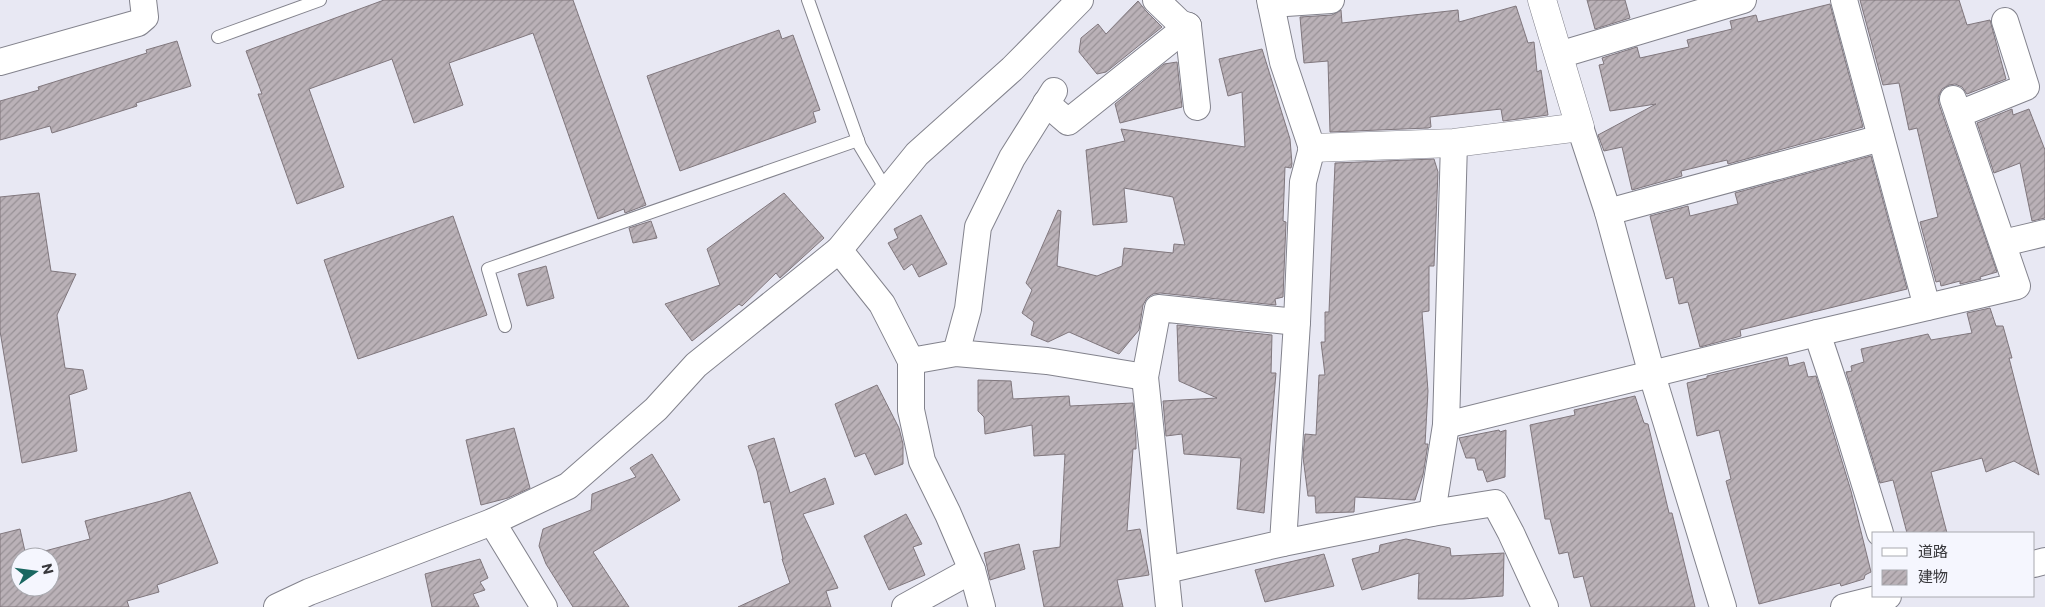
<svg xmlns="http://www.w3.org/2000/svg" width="2045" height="607" viewBox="0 0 2045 607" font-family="Commissioner,'Noto Sans JP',sans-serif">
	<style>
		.building { fill: url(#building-hatch); stroke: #80777d; fill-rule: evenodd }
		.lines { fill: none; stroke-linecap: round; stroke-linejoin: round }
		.service-casing { stroke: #83838d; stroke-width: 14 }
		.minor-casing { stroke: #83838d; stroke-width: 28 }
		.tertiary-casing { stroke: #83838d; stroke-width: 29 }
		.service { stroke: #fff; stroke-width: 12 }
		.minor { stroke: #fff; stroke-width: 26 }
		.tertiary { stroke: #fff; stroke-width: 28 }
	</style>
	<defs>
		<pattern id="building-hatch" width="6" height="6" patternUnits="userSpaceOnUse" patternTransform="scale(1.25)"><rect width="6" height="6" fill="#bab1b7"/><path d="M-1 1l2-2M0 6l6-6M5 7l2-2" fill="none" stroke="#989196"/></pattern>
	</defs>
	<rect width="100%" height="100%" fill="#e8e8f3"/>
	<g class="building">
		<path d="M 384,0 L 573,0 L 646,205 L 625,213 L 624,209 L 598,219 L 533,33 L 449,63 L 463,105 L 414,123 L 392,59 L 309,89 L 344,187 L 297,204 L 258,94 L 262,94 L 246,51 Z"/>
		<path d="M 1587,0 L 1625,0 L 1630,18 L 1595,29 Z"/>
		<path d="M 1860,0 L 1959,0 L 1967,25 L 1990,20 L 2006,79 L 1967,94 L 1962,87 L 1955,84 L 1949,85 L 1942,89 L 1938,97 L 1939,104 L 1997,272 L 1980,277 L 1981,279 L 1960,284 L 1960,281 L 1941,286 L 1940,281 L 1936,282 L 1920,222 L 1938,217 L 1917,128 L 1909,130 L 1899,83 L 1883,85 Z"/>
		<path d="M 1138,1 L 1146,11 L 1162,27 L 1106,72 L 1097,74 L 1079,52 L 1081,38 L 1098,24 L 1106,34 Z"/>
		<path d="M 1830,4 L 1863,127 L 1728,164 L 1727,160 L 1681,171 L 1682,176 L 1632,190 L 1622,147 L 1604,151 L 1598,135 L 1656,104 L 1610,111 L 1599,65 L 1604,64 L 1602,58 L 1637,47 L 1640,58 L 1689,47 L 1687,40 L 1732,29 L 1730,21 L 1756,15 L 1758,22 Z"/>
		<path d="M 1516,6 L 1528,43 L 1534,42 L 1537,72 L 1541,70 L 1548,115 L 1503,121 L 1501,109 L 1430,117 L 1431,127 L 1428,128 L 1330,132 L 1328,61 L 1304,63 L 1300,17 L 1332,15 L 1341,10 L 1342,23 L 1458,10 L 1459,22 Z"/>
		<path d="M 779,30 L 782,39 L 793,35 L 820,110 L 813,112 L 816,122 L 680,171 L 647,76 Z"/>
		<path d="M 177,41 L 191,86 L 136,103 L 137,106 L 52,133 L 50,126 L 0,140 L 0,101 L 39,90 L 38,87 L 147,53 L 146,50 Z"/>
		<path d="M 1262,49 L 1290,139 L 1292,164 L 1291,168 L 1285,167 L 1283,221 L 1286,222 L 1283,297 L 1275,299 L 1276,305 L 1160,293 L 1153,294 L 1147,298 L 1143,305 L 1139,330 L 1119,354 L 1069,332 L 1048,342 L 1031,335 L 1034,322 L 1022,313 L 1032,290 L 1026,283 L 1058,210 L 1061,211 L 1057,266 L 1097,276 L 1122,266 L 1124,248 L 1173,253 L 1174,244 L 1185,245 L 1173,197 L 1124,188 L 1127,222 L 1093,225 L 1086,150 L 1125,141 L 1121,129 L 1245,147 L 1242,92 L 1228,96 L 1219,59 Z"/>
		<path d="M 1177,62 L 1182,107 L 1120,123 L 1115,104 L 1164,64 Z"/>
		<path d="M 2012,109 L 2013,115 L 2029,109 L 2045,150 L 2045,218 L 2032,221 L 2020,163 L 1994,173 L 1977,123 Z"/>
		<path d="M 1871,156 L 1907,289 L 1740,330 L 1741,336 L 1700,347 L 1688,302 L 1679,304 L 1673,277 L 1666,279 L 1650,216 L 1688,206 L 1690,216 L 1738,204 L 1735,193 Z"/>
		<path d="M 1434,159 L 1438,172 L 1434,266 L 1429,266 L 1429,311 L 1422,312 L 1428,391 L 1425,444 L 1428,444 L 1423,475 L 1415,500 L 1355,497 L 1354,512 L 1316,513 L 1315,496 L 1308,496 L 1303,457 L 1305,434 L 1316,435 L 1319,375 L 1325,375 L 1321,342 L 1325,342 L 1325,312 L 1329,312 L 1335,163 Z"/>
		<path d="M 39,193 L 51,271 L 76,274 L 57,315 L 65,368 L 83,370 L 87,389 L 69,395 L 77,451 L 22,463 L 0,331 L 0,197 Z"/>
		<path d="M 784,193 L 824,238 L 780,278 L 776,273 L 742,306 L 739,304 L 692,341 L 665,304 L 720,285 L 707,249 Z"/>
		<path d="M 921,215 L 947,264 L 919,277 L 912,264 L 904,270 L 888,243 L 898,238 L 894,229 Z"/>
		<path d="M 453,216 L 487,315 L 358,359 L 324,260 Z"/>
		<path d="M 651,221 L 657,238 L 633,243 L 629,228 Z"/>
		<path d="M 546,266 L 554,298 L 527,306 L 518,274 Z"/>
		<path d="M 1990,308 L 1996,326 L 2003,326 L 2012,358 L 2009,358 L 2039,475 L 2014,461 L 1986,472 L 1982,458 L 1931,472 L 1947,533 L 1907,533 L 1893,480 L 1880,483 L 1846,372 L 1852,371 L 1851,366 L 1864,362 L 1861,349 L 1928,334 L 1931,340 L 1972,333 L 1967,313 Z"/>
		<path d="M 1177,325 L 1272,335 L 1271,373 L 1276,373 L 1264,513 L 1237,509 L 1241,458 L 1184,454 L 1182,434 L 1166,436 L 1163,401 L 1217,398 L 1179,381 Z"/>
		<path d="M 1787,357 L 1789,366 L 1804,362 L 1808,377 L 1816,376 L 1851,491 L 1871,572 L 1865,575 L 1864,579 L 1841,586 L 1840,583 L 1759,604 L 1726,481 L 1731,479 L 1719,430 L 1697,436 L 1687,383 L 1707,378 L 1707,376 Z"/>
		<path d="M 978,380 L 1011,381 L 1013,399 L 1069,396 L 1070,406 L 1133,403 L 1136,438 L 1136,449 L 1133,449 L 1127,531 L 1140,529 L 1149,575 L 1117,580 L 1123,607 L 1044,607 L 1033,551 L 1060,547 L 1065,454 L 1034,456 L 1032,425 L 985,434 L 984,417 L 978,411 Z"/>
		<path d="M 877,385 L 899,428 L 903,444 L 903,464 L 875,475 L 865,453 L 855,457 L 835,404 Z"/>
		<path d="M 1635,396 L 1644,423 L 1648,424 L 1669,513 L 1672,513 L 1695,607 L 1591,607 L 1583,576 L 1574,578 L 1568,552 L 1559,554 L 1550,519 L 1545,519 L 1530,425 L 1575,415 L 1574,410 Z"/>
		<path d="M 514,428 L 530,488 L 508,498 L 481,505 L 466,440 Z"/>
		<path d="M 1499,430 L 1500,432 L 1506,430 L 1505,477 L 1487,482 L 1483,470 L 1478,470 L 1475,458 L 1466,458 L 1459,438 Z"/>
		<path d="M 774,438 L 790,493 L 825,478 L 834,504 L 803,514 L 838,588 L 826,591 L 831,607 L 738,607 L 790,583 L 782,559 L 783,559 L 770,501 L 764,503 L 757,471 L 748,446 Z"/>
		<path d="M 652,454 L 680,500 L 593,552 L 629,607 L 573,607 L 546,564 L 539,546 L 543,529 L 591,510 L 592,494 L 636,477 L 630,468 Z"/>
		<path d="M 190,492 L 218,563 L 157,585 L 159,592 L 127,601 L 129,607 L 0,607 L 0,534 L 20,529 L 26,556 L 90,539 L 85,521 L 161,501 ZM 20,557 L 50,557 L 50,587 L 20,587 Z"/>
		<path d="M 906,514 L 922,544 L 913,547 L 925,575 L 889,590 L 864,536 Z"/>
		<path d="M 1406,539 L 1450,548 L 1451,556 L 1504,553 L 1503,596 L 1463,599 L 1418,599 L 1419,573 L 1362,590 L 1352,559 L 1379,552 L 1380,545 Z"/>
		<path d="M 1019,544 L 1025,569 L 990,580 L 984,553 Z"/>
		<path d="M 1324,554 L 1334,586 L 1265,602 L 1255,570 Z"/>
		<path d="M 480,559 L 488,578 L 480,582 L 485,590 L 473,594 L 479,607 L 432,607 L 425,574 Z"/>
	</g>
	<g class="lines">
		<g class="service-casing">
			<g id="service">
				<path d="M 808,0 L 860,146 L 887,191"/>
				<path d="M 218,37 L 320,0"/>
				<path d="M 505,326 L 488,269 L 858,140"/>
			</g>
		</g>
		<g class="minor-casing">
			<g id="minor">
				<path d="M 1156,0 L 1180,23 L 1188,26"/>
				<path d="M 1844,0 L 1927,307"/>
				<path d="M 1271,4 L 1331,0"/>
				<path d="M 1188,26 L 1197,107"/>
				<path d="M 1559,55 L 1743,0"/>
				<path d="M 0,62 L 138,23 L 145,17 L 143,0"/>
				<path d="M 1046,103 L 1068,122 L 1188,26"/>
				<path d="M 1959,114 L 2026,87 L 2005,21"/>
				<path d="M 1580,127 L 1608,212 L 1652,375 L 1723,607"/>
				<path d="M 1608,212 L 1881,138"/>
				<path d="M 2003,243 L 2045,233"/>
				<path d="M 839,250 L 882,304 L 911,361 L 911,410 L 922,461 L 948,514 L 972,570"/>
				<path d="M 1817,333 L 1836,390 L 1880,533"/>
				<path d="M 956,353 L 968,309 L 978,227 L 1012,158 L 1054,91"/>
				<path d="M 911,361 L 956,353 L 1047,361 L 1145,377"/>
				<path d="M 1446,425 L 1817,333 L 2017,286 L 1953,99"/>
				<path d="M 1432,513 L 1446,425 L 1454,143"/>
				<path d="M 492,522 L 544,607"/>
				<path d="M 1283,543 L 1432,513 L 1495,503 L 1511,533 L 1545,607"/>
				<path d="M 2034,564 L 2045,561"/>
				<path d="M 1166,570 L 1283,543 L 1297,322 L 1303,182 L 1312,148 L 1283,62 L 1270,0"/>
				<path d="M 277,607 L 309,592 L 492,522 L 568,486 L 656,409 L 696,365 L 839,250 L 917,154 L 1012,69 L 1080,0"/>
				<path d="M 905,607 L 972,570 L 982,607"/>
				<path d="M 1169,607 L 1145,377 L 1158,308 L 1297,322"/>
				<path d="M 1844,607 L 1888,596"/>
			</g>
		</g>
		<g class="tertiary-casing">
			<path id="tertiary" d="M 1312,148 L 1454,143 L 1580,127 L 1542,0"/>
		</g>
		<use href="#service" class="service"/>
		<use href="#minor" class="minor"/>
		<use href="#tertiary" class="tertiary"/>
	</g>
	<rect x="1872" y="532" width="162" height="65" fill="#f5f6fe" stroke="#a9aab0"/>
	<rect x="1882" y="548" width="25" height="8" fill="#ffffff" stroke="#a9aab0"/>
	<text x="1918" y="557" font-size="15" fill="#38383c">道路</text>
	<rect x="1882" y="570" width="25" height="15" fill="url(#building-hatch)" stroke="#a9aab0"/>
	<text x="1918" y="582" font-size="15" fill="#38383c">建物</text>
	<g transform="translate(35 572) rotate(76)"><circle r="24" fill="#f5f6fe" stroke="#a9aab0"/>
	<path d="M0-4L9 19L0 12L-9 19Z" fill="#1a6761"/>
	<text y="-8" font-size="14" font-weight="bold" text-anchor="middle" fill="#38383c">N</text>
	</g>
</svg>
